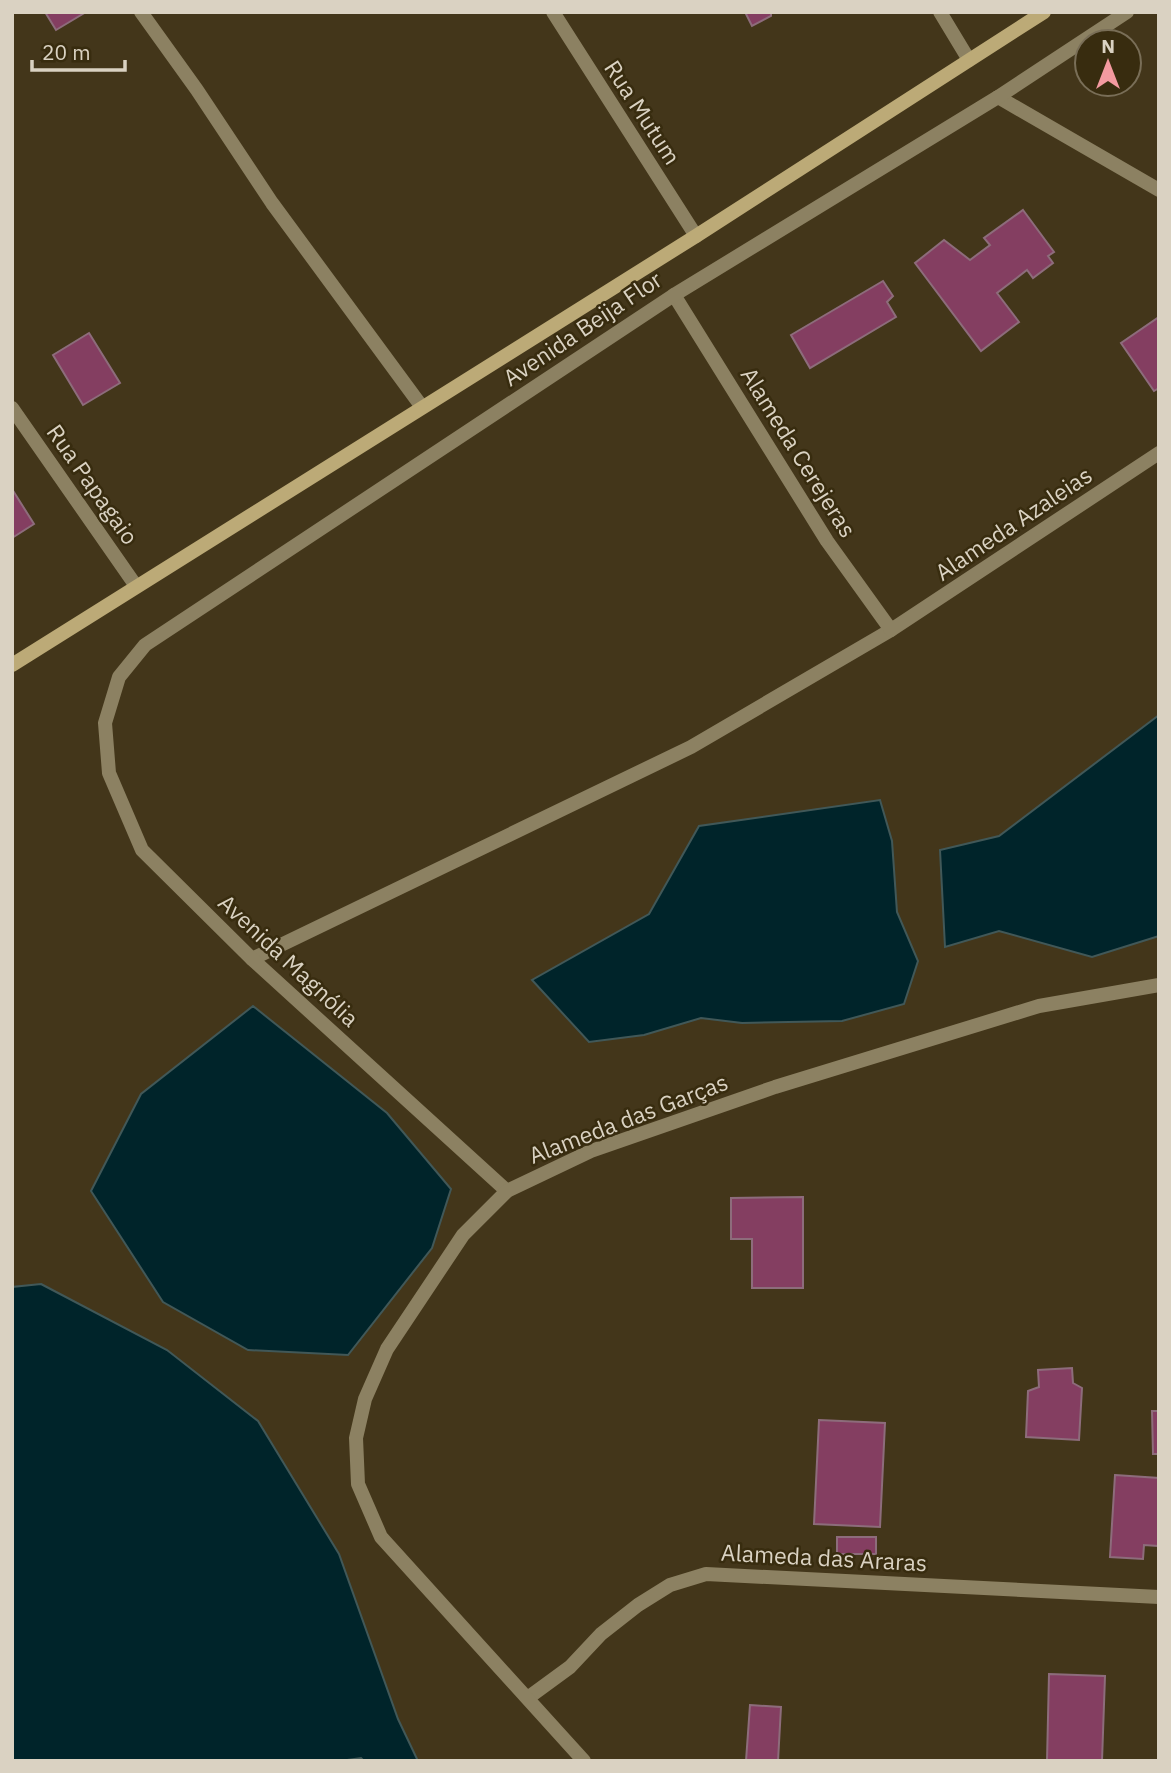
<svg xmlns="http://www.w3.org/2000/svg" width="1171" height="1773" viewBox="0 0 1171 1773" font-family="'IBM Plex Sans',sans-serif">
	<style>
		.water { fill: #00242a; stroke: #415858; stroke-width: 2 }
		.building { fill: #843e61; stroke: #8d6c7b; stroke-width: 2 }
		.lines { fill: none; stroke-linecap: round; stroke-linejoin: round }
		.lane { stroke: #8c8162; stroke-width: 14 }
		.street { stroke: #8c8162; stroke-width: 14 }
		.secondary { stroke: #bcaa77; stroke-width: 14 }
		.labels { text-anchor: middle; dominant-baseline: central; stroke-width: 5; stroke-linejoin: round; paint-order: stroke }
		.street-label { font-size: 23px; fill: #dad2c2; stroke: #382c0f }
	</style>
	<rect width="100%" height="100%" fill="#43361a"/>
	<g class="water">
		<path d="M 1159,715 L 1159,936 L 1092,957 L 999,931 L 945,947 L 940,850 L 999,836 Z"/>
		<path d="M 880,800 L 892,841 L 897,912 L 918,961 L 904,1004 L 842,1021 L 742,1023 L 701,1018 L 644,1035 L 589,1042 L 532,980 L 649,914 L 699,826 Z"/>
		<path d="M 253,1006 L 387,1113 L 451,1189 L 432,1248 L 348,1355 L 248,1350 L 163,1302 L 91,1191 L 141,1094 Z"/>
		<path d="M 41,1284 L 167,1350 L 258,1421 L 339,1554 L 398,1719 L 418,1761 L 364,1761 L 361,1758 L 340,1761 L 12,1761 L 12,1287 Z"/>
	</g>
	<g class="building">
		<path d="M 45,12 L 86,12 L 56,30 Z"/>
		<path d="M 745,12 L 771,12 L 771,16 L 752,26 Z"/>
		<path d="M 1023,210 L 1054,252 L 1048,256 L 1053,263 L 1033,278 L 1027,270 L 997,293 L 1019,322 L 981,351 L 915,263 L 944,240 L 970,260 L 990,245 L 984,238 Z"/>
		<path d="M 883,281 L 893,296 L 887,302 L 896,317 L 810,368 L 791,335 Z"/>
		<path d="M 1159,317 L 1159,388 L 1154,391 L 1121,343 Z"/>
		<path d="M 89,333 L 120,383 L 83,405 L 53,355 Z"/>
		<path d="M 12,489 L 34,524 L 12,538 Z"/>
		<path d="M 803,1197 L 803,1288 L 752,1288 L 752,1239 L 731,1239 L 731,1198 Z"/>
		<path d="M 1072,1368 L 1073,1383 L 1082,1388 L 1079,1440 L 1026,1437 L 1028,1391 L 1039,1387 L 1038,1370 Z"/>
		<path d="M 1152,1411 L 1159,1411 L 1159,1454 L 1153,1454 Z"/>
		<path d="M 819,1420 L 885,1423 L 880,1527 L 814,1524 Z"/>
		<path d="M 1115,1475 L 1159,1478 L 1159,1560 L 1158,1546 L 1144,1545 L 1143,1559 L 1110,1557 Z"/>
		<rect x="837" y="1537" width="39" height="17"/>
		<path d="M 1049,1674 L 1105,1676 L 1102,1761 L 1047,1761 Z"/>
		<path d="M 750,1705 L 781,1707 L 778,1761 L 746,1761 Z"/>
	</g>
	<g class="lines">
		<path class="lane" d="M 252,959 L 691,747 L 891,630"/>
		<g class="street">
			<path d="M 141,12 L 197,90 L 272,203 L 422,407"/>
			<path d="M 553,12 L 696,236"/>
			<path d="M 940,12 L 969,60"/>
			<path d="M 998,97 L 1159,190"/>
			<path d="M 674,295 L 827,541 L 891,630 L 1159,453"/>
			<path d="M 12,408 L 136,586"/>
			<path d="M 507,1191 L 252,959 L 142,850 L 109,773 L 105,723 L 119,677 L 145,645 L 674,295 L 998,97 L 1127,12"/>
			<path d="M 529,1697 L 570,1667 L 601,1634 L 638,1605 L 670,1585 L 706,1574 L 1159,1597"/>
			<path d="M 584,1761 L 381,1537 L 358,1484 L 356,1438 L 365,1399 L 387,1349 L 463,1235 L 507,1191 L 591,1151 L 775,1087 L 1039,1006 L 1159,985"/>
		</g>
		<path class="secondary" d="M 12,665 L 696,236 L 1044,12"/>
	</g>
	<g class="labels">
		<g class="street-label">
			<text transform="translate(643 112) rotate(57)">Rua Mutum</text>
			<text transform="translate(582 328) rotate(-34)">Avenida Beija Flor</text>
			<text transform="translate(799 452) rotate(58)">Alameda Cerejeras</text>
			<text transform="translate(93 484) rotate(55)">Rua Papagaio</text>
			<text transform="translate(1013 523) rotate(-34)">Alameda Azaleias</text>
			<text transform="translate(289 960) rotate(43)">Avenida Magnólia</text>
			<text transform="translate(628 1118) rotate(-21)">Alameda das Garças</text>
			<text transform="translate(824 1557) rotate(3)">Alameda das Araras</text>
		</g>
	</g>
	<rect width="1171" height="1773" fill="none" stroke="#dad2c2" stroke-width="28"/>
	<g transform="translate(1108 63)"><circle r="33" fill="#382c0f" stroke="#796e57" stroke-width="2"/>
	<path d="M0-5L12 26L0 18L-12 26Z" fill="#f49aa0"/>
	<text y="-10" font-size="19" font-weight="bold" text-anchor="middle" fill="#dad2c2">N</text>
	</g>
	<path d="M32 60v10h93v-10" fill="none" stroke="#dad2c2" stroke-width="3.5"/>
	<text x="42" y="60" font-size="21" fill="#dad2c2" stroke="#382c0f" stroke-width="5" paint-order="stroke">20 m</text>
</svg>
